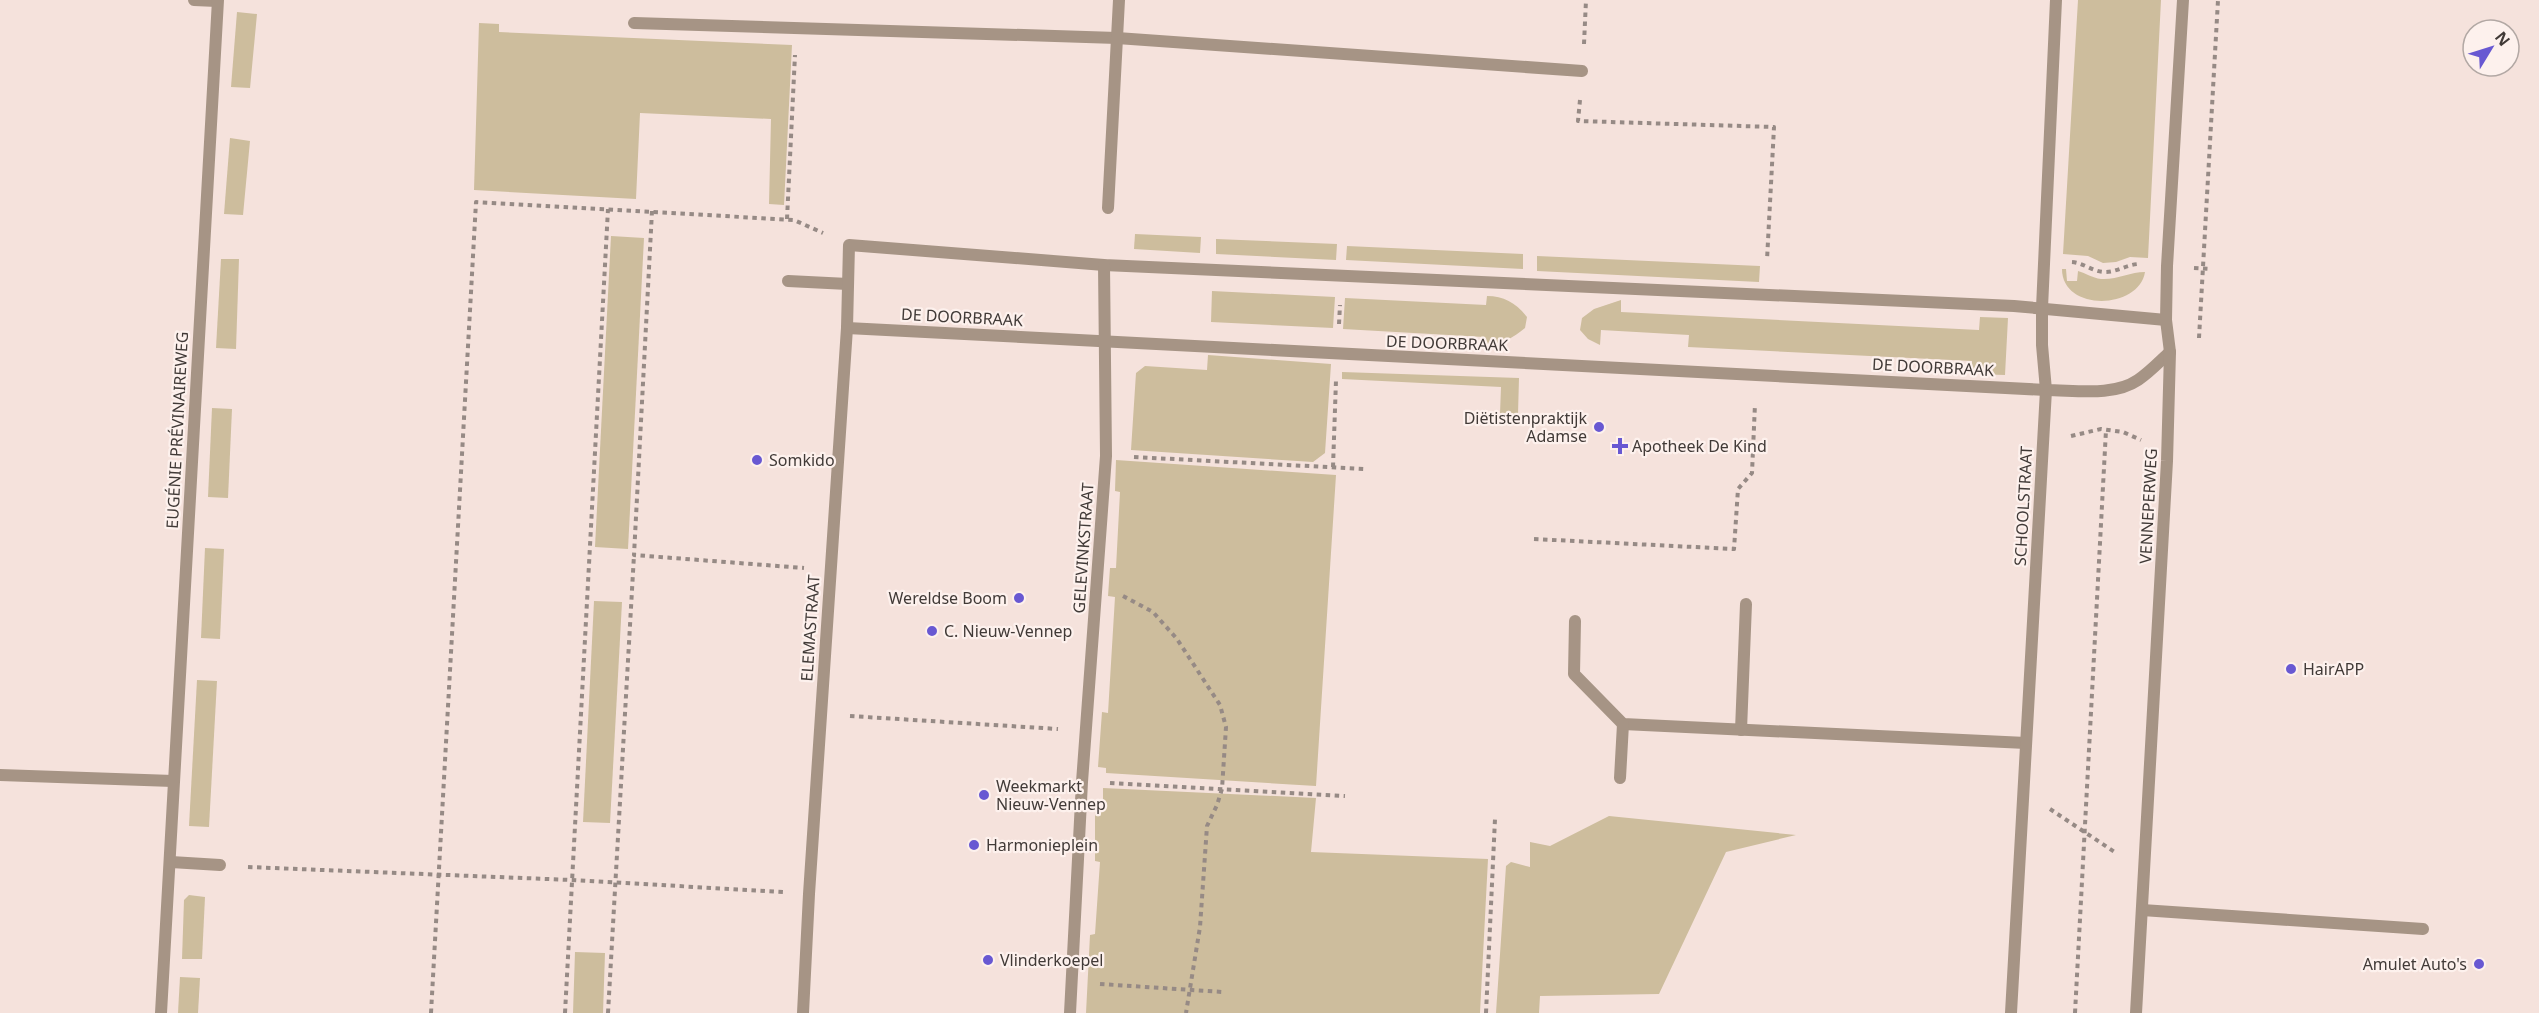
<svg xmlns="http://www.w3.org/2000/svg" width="2539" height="1013" viewBox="0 0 2539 1013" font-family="'Noto Sans',sans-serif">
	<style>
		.green { fill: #cdbd9d }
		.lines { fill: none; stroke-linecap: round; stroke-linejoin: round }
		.path { stroke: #968a85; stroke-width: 4; stroke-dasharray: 4.5 4.5; stroke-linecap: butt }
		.lane { stroke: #a69485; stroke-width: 12 }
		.street { stroke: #a69485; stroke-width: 12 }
		.poi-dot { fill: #6858d2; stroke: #fdf1ed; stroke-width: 2 }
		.labels { text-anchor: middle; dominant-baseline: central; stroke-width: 4.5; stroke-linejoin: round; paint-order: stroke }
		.street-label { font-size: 16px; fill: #413a37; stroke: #fdf1ed }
		.poi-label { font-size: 16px; fill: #413a37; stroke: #fdf1ed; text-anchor: start }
	</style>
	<rect width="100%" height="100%" fill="#f5e2dc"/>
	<g class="green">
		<path d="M 2078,0 L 2161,0 L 2148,258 L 2130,257 L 2116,262 L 2103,263 L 2088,256 L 2063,254 Z"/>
		<path d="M 237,12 L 257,14 L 250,88 L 231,87 Z"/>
		<path d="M 479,23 L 499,24 L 499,32 L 792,45 L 784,205 L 769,204 L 771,119 L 640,113 L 636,199 L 474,190 Z"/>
		<path d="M 230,138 L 250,141 L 243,215 L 224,214 Z"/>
		<path d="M 1135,234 L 1201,237 L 1200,253 L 1134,249 Z"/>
		<path d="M 611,236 L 644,238 L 628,549 L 595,547 Z"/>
		<path d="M 1216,239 L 1337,244 L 1336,260 L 1216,254 Z"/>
		<path d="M 1347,246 L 1523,254 L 1523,269 L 1346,260 Z"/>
		<path d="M 1537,256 L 1760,266 L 1759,282 L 1537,271 Z"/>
		<path d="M 221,259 L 239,259 L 236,349 L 216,348 Z"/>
		<path d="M 2062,269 L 2066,269 L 2067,281 L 2077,281 L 2078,271 C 2086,273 2092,278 2101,279 C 2117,280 2130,272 2145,272 C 2139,310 2062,312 2062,269 Z"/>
		<path d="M 1212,291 L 1335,297 L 1333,328 L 1211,322 Z"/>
		<path d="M 1487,296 C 1504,296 1516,303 1527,317 L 1525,328 C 1512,339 1500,345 1484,344 L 1484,337 L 1343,329 L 1345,298 L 1486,305 Z"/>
		<path d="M 1621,300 L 1621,312 L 1979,330 L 1980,317 L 2008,318 L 2005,375 L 1972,374 L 1972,361 L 1688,347 L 1689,335 L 1601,330 L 1600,345 L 1588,339 L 1580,330 L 1582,318 L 1594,309 Z"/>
		<path d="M 1208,355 L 1331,364 L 1325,453 L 1313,462 L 1131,450 L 1136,373 L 1145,366 L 1207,370 Z"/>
		<path d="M 1342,372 L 1519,378 L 1518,414 L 1500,414 L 1501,387 L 1342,379 Z"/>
		<path d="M 212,408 L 232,409 L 228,498 L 208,497 Z"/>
		<path d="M 1116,460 L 1336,475 L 1316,786 L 1106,773 L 1106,768 L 1098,767 L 1102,712 L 1108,713 L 1115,597 L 1108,596 L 1110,568 L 1116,568 L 1120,492 L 1115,491 Z"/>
		<path d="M 205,548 L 224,549 L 220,639 L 201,638 Z"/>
		<path d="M 594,601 L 622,602 L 610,823 L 583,822 Z"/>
		<path d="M 197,680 L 217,681 L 209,827 L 189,826 Z"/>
		<path d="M 1103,788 L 1316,798 L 1311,852 L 1488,859 L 1480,1013 L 1086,1013 L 1090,935 L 1095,934 L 1100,862 L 1095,861 L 1095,811 L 1103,810 Z"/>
		<path d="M 1609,816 L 1796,835 L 1726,852 L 1659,994 L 1540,996 L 1539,1013 L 1496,1013 L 1506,866 L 1511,862 L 1530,867 L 1530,842 L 1550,846 Z"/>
		<path d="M 189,895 L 205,897 L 202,959 L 182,959 L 184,900 Z"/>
		<path d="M 575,952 L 605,953 L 603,1013 L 573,1013 Z"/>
		<path d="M 180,977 L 200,978 L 198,1013 L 178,1013 Z"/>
	</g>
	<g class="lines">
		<g class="path">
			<path d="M 1584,44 L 1586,0"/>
			<path d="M 1580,100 L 1578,121 L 1774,127 L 1767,260"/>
			<path d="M 652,211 L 634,555 L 804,568"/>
			<path d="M 787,219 L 795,55"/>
			<path d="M 2072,262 C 2084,263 2093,272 2105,272 C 2117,272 2126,265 2138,264"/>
			<path d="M 2194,268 L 2210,269"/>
			<path d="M 1339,324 L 1340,305"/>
			<path d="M 2199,338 L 2218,0"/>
			<path d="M 2071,436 L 2101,429 L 2123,432 L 2141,440"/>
			<path d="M 1134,457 L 1365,469"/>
			<path d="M 1333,467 L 1336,380"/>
			<path d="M 1534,539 L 1734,549 L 1738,489 L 1752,473 L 1755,404"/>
			<path d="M 1123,596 L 1153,612 L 1177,639 L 1220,705 L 1226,727 L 1222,789 L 1217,805 L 1207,826 L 1200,927 L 1186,1013"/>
			<path d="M 850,716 L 1058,729"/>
			<path d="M 1110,783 L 1345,796"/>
			<path d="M 2050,809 L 2116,853"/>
			<path d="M 248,867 L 572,880 L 783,892"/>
			<path d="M 1100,984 L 1223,992"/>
			<path d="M 431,1013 L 476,202 L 794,220 L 823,233"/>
			<path d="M 565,1013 L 608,209"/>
			<path d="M 608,1013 L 634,555"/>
			<path d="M 1486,1013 L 1495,819"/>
			<path d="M 2075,1013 L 2106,430"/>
		</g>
		<g class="lane">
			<path d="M 634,23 L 1117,38 L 1582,71"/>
			<path d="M 788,281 L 848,284"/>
			<path d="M 1575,621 L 1574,674 L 1623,724 L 2026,743"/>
			<path d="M 1741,730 L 1746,604"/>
			<path d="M 1620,778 L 1623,724"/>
			<path d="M 2142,910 L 2423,929"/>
		</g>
		<g class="street">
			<path d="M 194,0 L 217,1"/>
			<path d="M 1108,208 L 1119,0"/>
			<path d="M 847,328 L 2046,390 C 2075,390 2113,397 2138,380 C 2150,372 2160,361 2170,352"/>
			<path d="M 0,775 L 173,781"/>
			<path d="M 171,862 L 220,865"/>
			<path d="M 161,1013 L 218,0"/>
			<path d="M 803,1013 L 809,894 L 847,328 L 849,245 L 1104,265 L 2014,306 L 2166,320"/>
			<path d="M 1070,1013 L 1082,782 L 1106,456 L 1104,265"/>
			<path d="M 2011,1013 L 2046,390 L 2042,345 L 2042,308 L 2056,0"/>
			<path d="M 2136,1013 L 2167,461 L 2170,352 L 2166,320 L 2167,266 L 2183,0"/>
		</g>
	</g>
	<g class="poi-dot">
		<circle cx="1599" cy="427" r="6"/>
		<path d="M1617 437h6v6h6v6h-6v6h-6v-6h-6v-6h6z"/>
		<circle cx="757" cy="460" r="6"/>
		<circle cx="1019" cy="598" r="6"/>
		<circle cx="932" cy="631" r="6"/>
		<circle cx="2291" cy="669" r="6"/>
		<circle cx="984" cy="795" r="6"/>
		<circle cx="974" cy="845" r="6"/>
		<circle cx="988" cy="960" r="6"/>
		<circle cx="2479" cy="964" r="6"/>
	</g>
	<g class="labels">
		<g class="street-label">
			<text transform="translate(962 317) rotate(3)">DE DOORBRAAK</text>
			<text transform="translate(1447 343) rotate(2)">DE DOORBRAAK</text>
			<text transform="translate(1933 367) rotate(3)">DE DOORBRAAK</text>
			<text transform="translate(177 430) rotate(-87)">EUGÉNIE PRÉVINAIREWEG</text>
			<text transform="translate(2023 506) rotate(-87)">SCHOOLSTRAAT</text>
			<text transform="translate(2148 506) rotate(-87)">VENNEPERWEG</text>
			<text transform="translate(1083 548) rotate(-86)">GELEVINKSTRAAT</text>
			<text transform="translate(810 628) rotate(-86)">ELEMASTRAAT</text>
		</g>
		<g class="poi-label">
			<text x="1587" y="418" text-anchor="end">Diëtistenpraktijk<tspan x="1587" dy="18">Adamse</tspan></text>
			<text x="1632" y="446">Apotheek De Kind</text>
			<text x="769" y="460">Somkido</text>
			<text x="1007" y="598" text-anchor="end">Wereldse Boom</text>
			<text x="944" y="631">C. Nieuw-Vennep</text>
			<text x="2303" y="669">HairAPP</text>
			<text x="996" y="786">Weekmarkt<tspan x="996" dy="18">Nieuw-Vennep</tspan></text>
			<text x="986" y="845">Harmonieplein</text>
			<text x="1000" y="960">Vlinderkoepel</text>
			<text x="2467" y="964" text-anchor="end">Amulet Auto's</text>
		</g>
	</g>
	<g transform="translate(2491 48) rotate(52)"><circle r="28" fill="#fdf1ed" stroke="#b2a8a4" stroke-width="1.5"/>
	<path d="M0-4.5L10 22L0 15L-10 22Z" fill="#6858d2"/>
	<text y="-9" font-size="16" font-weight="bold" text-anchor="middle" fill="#413a37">N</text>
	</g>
</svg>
